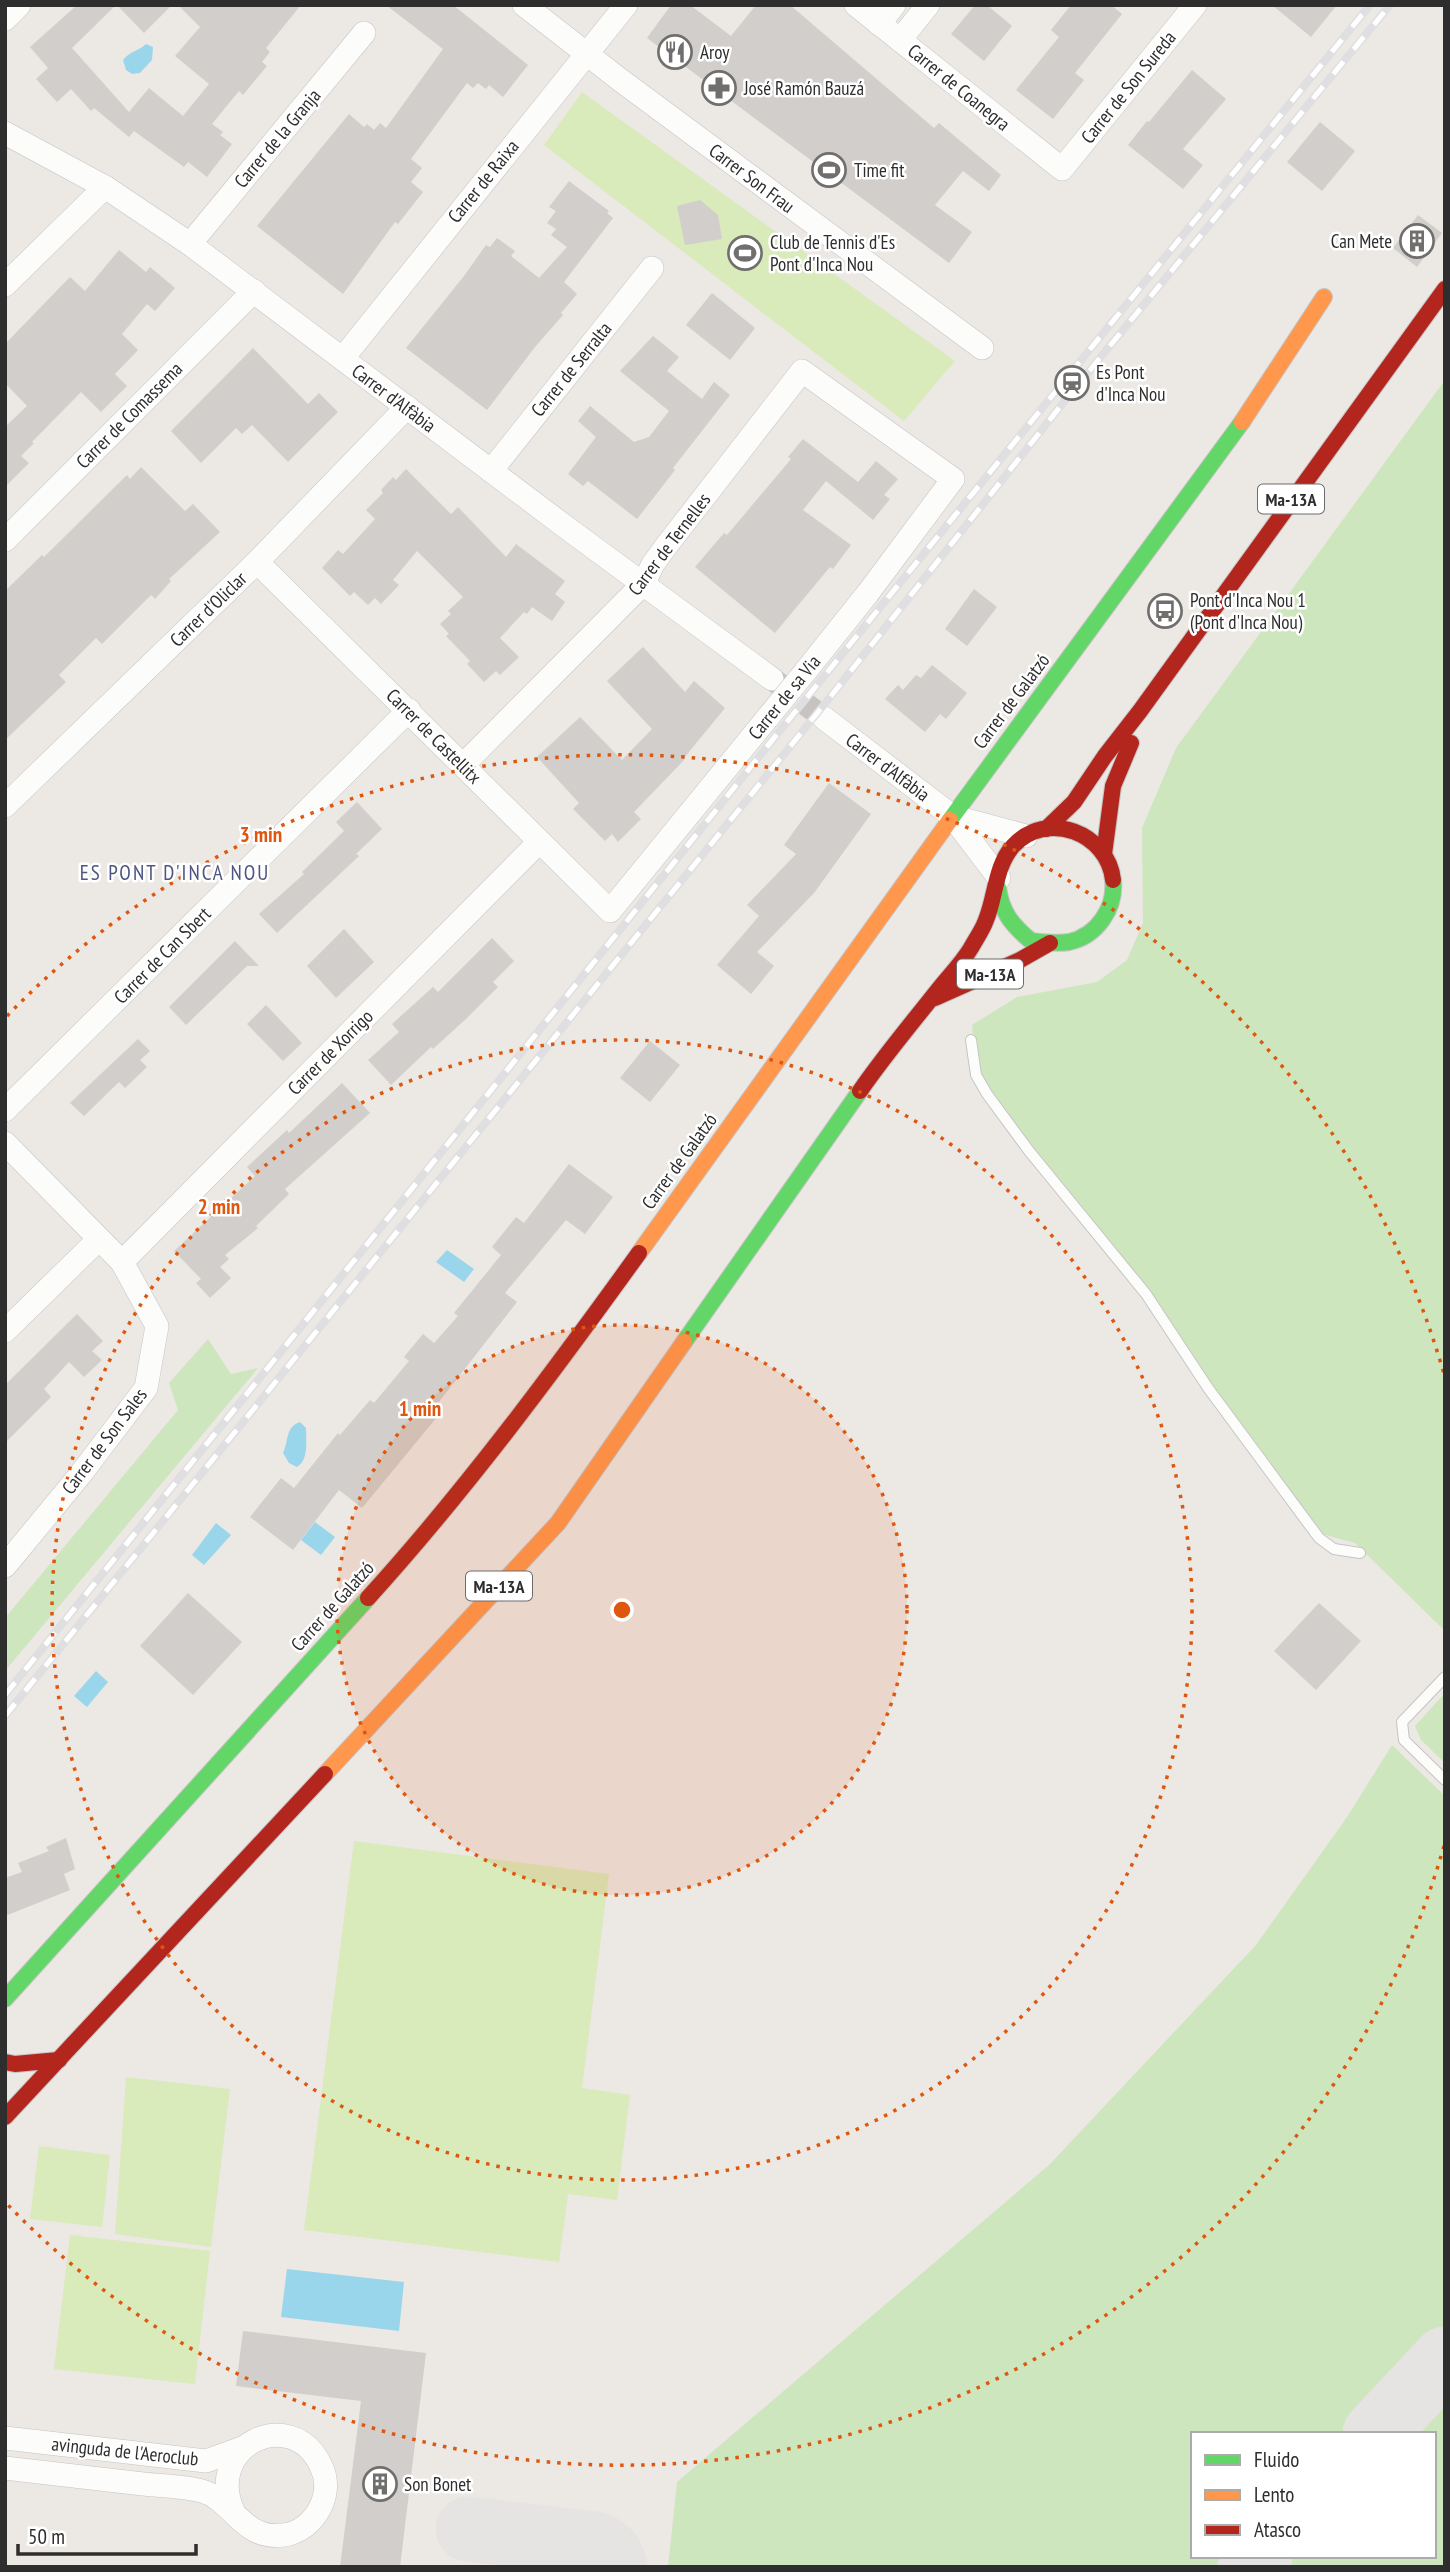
<svg xmlns="http://www.w3.org/2000/svg" width="1450" height="2572" viewBox="0 0 1450 2572" font-family="'PT Sans Narrow',sans-serif">
	<style>
		.green { fill: #cee6be }
		.pitch { fill: #d9eabb }
		.water { fill: #99d6ec }
		.lines { fill: none; stroke-linecap: round; stroke-linejoin: round }
		.taxiway { stroke: #e6e4e2; stroke-width: 65 }
		.building { fill: #d1cecb }
		.street-tunnel { stroke: #c6c3c0; stroke-width: 23; stroke-dasharray: 23 11; stroke-linecap: butt }
		.lane-casing { stroke: #c5c4c5; stroke-width: 12 }
		.street-casing { stroke: #c5c4c5; stroke-width: 24 }
		.fast-casing { stroke: #c5c4c5; stroke-width: 18 }
		.slow-casing { stroke: #c5c4c5; stroke-width: 18 }
		.jam-casing { stroke: #c5c4c5; stroke-width: 18 }
		.lane { stroke: #fcfcfb; stroke-width: 10 }
		.street { stroke: #fcfcfb; stroke-width: 23 }
		.fast { stroke: #63d668; stroke-width: 16 }
		.slow { stroke: #ff974d; stroke-width: 16 }
		.jam { stroke: #b3261e; stroke-width: 16 }
		.rail-casing { stroke: #dfdfe1; stroke-width: 8 }
		.rail { stroke: #fff; stroke-width: 5; stroke-dasharray: 16; stroke-linecap: butt }
		.street-bridge-casing { stroke: #c5c4c5; stroke-width: 24; stroke-linecap: butt }
		.street-bridge { stroke: #fcfcfb; stroke-width: 23 }
		.ring { fill: none; stroke: #df570e; stroke-width: 3.5; stroke-dasharray: 3.5 7 }
		.labels { text-anchor: middle; dominant-baseline: central; stroke-width: 5; stroke-linejoin: round; paint-order: stroke }
		.shield { fill: #fff; stroke: #6d6d6d; stroke-width: 2 }
		.shield-label { font-size: 18px; font-weight: bold; fill: #2e2e2e }
		.poi-label { font-size: 19px; fill: #2e2e2e; stroke: #fff; text-anchor: start }
		.street-label { font-size: 19px; fill: #2e2e2e; stroke: #fff }
		.neighbourhood-label { font-size: 21px; letter-spacing: 2px; fill: #4d5680; stroke: #fff }
		.centre { fill: #df570e; stroke: #fff; stroke-width: 3.5 }
		.ring-label { font-size: 21px; text-anchor: middle; font-weight: bold; fill: #df570e; stroke: #fff; stroke-width: 5; stroke-linejoin: round; paint-order: stroke }
	</style>
	<rect width="100%" height="100%" fill="#ece8e4"/>
	<g class="green">
		<path d="M 1445,380 L 1445,1631 L 1355,1543 L 1322,1534 L 976,1075 L 972,1025 L 1017,997 L 1097,982 L 1127,960 L 1143,923 L 1142,828 L 1176,748 Z"/>
		<path d="M 208,1339 L 231,1374 L 258,1368 L 5,1671 L 5,1618 L 178,1410 L 169,1383 Z"/>
		<path d="M 1445,1693 L 1445,1763 L 1421,1740 L 1415,1726 Z"/>
		<path d="M 1392,1745 L 1445,1796 L 1445,2325 L 1342,2434 L 1193,2434 L 1193,2556 L 1227,2556 L 1217,2567 L 668,2567 L 677,2482 L 1049,2165 L 1256,1945 L 1347,1817 Z"/>
		<path d="M 1445,2383 L 1445,2567 L 1273,2567 L 1283,2556 L 1434,2556 L 1434,2434 L 1398,2434 Z"/>
	</g>
	<g class="pitch">
		<path d="M 582,92 L 955,361 L 904,421 L 544,145 Z"/>
		<path d="M 354,1841 L 609,1874 L 582,2088 L 630,2095 L 617,2200 L 568,2194 L 559,2262 L 304,2230 Z"/>
		<path d="M 126,2077 L 230,2089 L 211,2247 L 115,2234 Z"/>
		<path d="M 39,2146 L 110,2155 L 102,2227 L 30,2219 Z"/>
		<path d="M 70,2235 L 210,2251 L 195,2384 L 54,2369 Z"/>
	</g>
	<g class="water">
		<path d="M 146,44 L 153,47 L 152,60 L 140,73 L 132,74 L 126,70 L 123,60 C 130,51 139,51 146,44 Z"/>
		<path d="M 447,1250 L 474,1269 L 464,1282 L 436,1262 Z"/>
		<path d="M 300,1422 L 306,1428 C 306,1441 309,1460 297,1467 L 289,1463 L 283,1453 C 289,1441 285,1427 300,1422 Z"/>
		<path d="M 315,1522 L 335,1537 L 321,1555 L 301,1540 Z"/>
		<path d="M 216,1523 L 231,1535 L 204,1565 L 192,1555 Z"/>
		<path d="M 96,1671 L 108,1682 L 87,1707 L 74,1696 Z"/>
		<path d="M 287,2269 L 404,2282 L 399,2331 L 281,2317 Z"/>
	</g>
	<g class="lines">
		<g class="taxiway">
			<path d="M 1375,2434 L 1445,2359"/>
			<path d="M 468,2529 L 596,2544 C 608,2550 612,2554 615,2567"/>
			<path d="M 1250,2567 L 1260,2556"/>
		</g>
	</g>
	<g class="building">
		<path d="M 77,5 L 116,5 L 72,48 L 129,112 L 149,88 L 183,116 L 209,84 L 175,56 L 200,27 L 178,5 L 301,5 L 266,48 L 270,52 L 262,62 L 267,66 L 243,95 L 239,91 L 212,124 L 223,132 L 220,135 L 232,144 L 207,177 L 188,162 L 184,167 L 134,131 L 129,137 L 94,108 L 91,111 L 71,89 L 57,102 L 36,79 L 48,68 L 30,47 Z"/>
		<path d="M 117,5 L 172,5 L 144,33 Z"/>
		<path d="M 386,5 L 453,5 L 528,65 L 503,97 L 489,85 L 486,89 L 478,83 L 473,88 L 467,83 L 411,159 L 422,168 L 411,182 L 423,192 L 398,224 L 395,222 L 343,294 L 257,226 L 349,114 L 364,127 L 367,124 L 374,130 L 380,123 L 386,128 L 443,49 Z"/>
		<path d="M 671,5 L 690,5 L 731,36 L 756,5 L 790,5 L 934,128 L 939,123 L 1001,175 L 989,191 L 963,171 L 935,205 L 972,232 L 949,263 L 647,38 Z"/>
		<path d="M 975,5 L 987,5 L 1012,26 L 984,61 L 951,34 Z"/>
		<path d="M 1071,5 L 1111,5 L 1122,14 L 1075,73 L 1084,80 L 1053,119 L 1016,90 L 1059,37 L 1051,30 Z"/>
		<path d="M 1272,5 L 1337,5 L 1311,37 Z"/>
		<path d="M 1192,70 L 1226,99 L 1183,149 L 1203,165 L 1183,189 L 1128,145 L 1147,121 L 1149,122 Z"/>
		<path d="M 1320,122 L 1355,151 L 1322,191 L 1287,162 Z"/>
		<path d="M 569,181 L 609,211 L 607,213 L 613,218 L 564,282 L 577,294 L 561,313 L 563,315 L 535,347 L 487,410 L 406,348 L 464,276 L 486,245 L 490,247 L 497,238 L 515,251 L 511,256 L 539,278 L 567,247 L 551,235 L 556,229 L 547,223 L 556,211 L 549,207 Z"/>
		<path d="M 700,200 L 718,215 L 722,239 L 685,245 L 677,206 Z"/>
		<path d="M 1418,215 L 1442,233 L 1417,267 L 1393,248 Z"/>
		<path d="M 119,250 L 146,272 L 150,267 L 175,288 L 155,311 L 147,304 L 122,334 L 138,350 L 115,374 L 127,386 L 101,412 L 81,392 L 32,442 L 34,443 L 21,456 L 29,463 L 5,487 L 5,427 L 27,406 L 5,383 L 5,344 L 70,277 L 85,291 Z"/>
		<path d="M 712,293 L 755,328 L 730,360 L 686,325 Z"/>
		<path d="M 653,336 L 679,357 L 667,371 L 702,399 L 714,382 L 730,395 L 673,468 L 675,470 L 637,519 L 588,481 L 583,486 L 568,474 L 596,437 L 578,421 L 590,406 L 634,442 L 649,437 L 669,411 L 620,371 Z"/>
		<path d="M 253,348 L 308,404 L 319,393 L 338,412 L 288,462 L 252,425 L 242,434 L 236,428 L 201,463 L 171,431 Z"/>
		<path d="M 803,439 L 858,482 L 876,461 L 898,479 L 884,495 L 890,499 L 873,520 L 826,481 L 803,510 L 851,545 L 833,569 L 830,567 L 775,633 L 695,567 L 724,533 L 727,535 L 791,459 L 788,457 Z"/>
		<path d="M 141,467 L 185,511 L 193,504 L 220,532 L 169,579 L 171,581 L 155,599 L 151,595 L 102,644 L 96,638 L 59,675 L 66,682 L 5,740 L 5,591 L 42,555 L 44,557 L 127,475 L 130,479 Z"/>
		<path d="M 406,469 L 451,514 L 458,507 L 506,557 L 516,544 L 565,581 L 555,594 L 565,602 L 552,621 L 532,607 L 527,614 L 524,612 L 500,638 L 519,657 L 500,675 L 496,671 L 484,682 L 467,664 L 470,661 L 446,636 L 449,634 L 440,624 L 451,614 L 448,611 L 463,597 L 417,551 L 393,580 L 399,585 L 381,604 L 375,598 L 368,605 L 354,592 L 350,596 L 322,568 L 338,550 L 343,554 L 375,519 L 366,510 L 383,493 L 381,490 L 393,477 L 396,480 Z"/>
		<path d="M 974,589 L 997,607 L 967,646 L 945,629 Z"/>
		<path d="M 643,647 L 685,692 L 694,681 L 725,708 L 684,758 L 685,759 L 634,812 L 641,819 L 618,842 L 612,834 L 605,841 L 573,809 L 579,803 L 537,757 L 580,717 L 622,760 L 652,729 L 607,681 Z"/>
		<path d="M 932,665 L 967,693 L 946,719 L 940,714 L 925,732 L 885,699 L 898,685 L 903,690 L 916,675 L 921,678 Z"/>
		<path d="M 829,783 L 871,814 L 814,893 L 757,952 L 774,966 L 751,994 L 717,965 L 759,916 L 747,905 L 796,854 L 784,845 Z"/>
		<path d="M 357,802 L 382,829 L 356,854 L 359,856 L 277,933 L 259,914 L 304,874 L 302,872 L 344,831 L 336,822 Z"/>
		<path d="M 344,929 L 374,962 L 336,998 L 307,966 Z"/>
		<path d="M 492,938 L 514,961 L 493,982 L 498,987 L 468,1017 L 433,1049 L 431,1047 L 391,1085 L 368,1060 L 399,1032 L 392,1024 L 433,987 L 438,992 Z"/>
		<path d="M 235,941 L 259,966 L 247,966 L 186,1025 L 169,1007 Z"/>
		<path d="M 266,1005 L 302,1043 L 283,1061 L 247,1024 Z"/>
		<path d="M 138,1039 L 150,1051 L 140,1060 L 147,1067 L 125,1088 L 119,1082 L 84,1116 L 70,1103 Z"/>
		<path d="M 650,1041 L 680,1065 L 650,1102 L 620,1078 Z"/>
		<path d="M 342,1083 L 370,1113 L 285,1189 L 289,1194 L 256,1226 L 258,1228 L 225,1255 L 229,1259 L 220,1267 L 231,1278 L 210,1298 L 196,1283 L 201,1279 L 174,1251 L 255,1176 L 247,1167 L 287,1130 L 289,1133 Z"/>
		<path d="M 569,1164 L 613,1197 L 585,1234 L 566,1220 L 505,1293 L 517,1302 L 431,1412 L 437,1417 L 362,1508 L 339,1490 L 293,1550 L 250,1517 L 281,1478 L 294,1488 L 338,1433 L 340,1435 L 370,1400 L 374,1403 L 409,1361 L 404,1357 L 423,1334 L 434,1343 L 458,1316 L 454,1313 L 501,1255 L 492,1247 L 516,1217 L 524,1223 Z"/>
		<path d="M 77,1314 L 103,1341 L 92,1351 L 102,1360 L 84,1377 L 69,1362 L 44,1389 L 51,1397 L 5,1443 L 5,1385 Z"/>
		<path d="M 188,1593 L 242,1642 L 193,1695 L 140,1646 Z"/>
		<path d="M 1319,1603 L 1361,1641 L 1316,1690 L 1274,1651 Z"/>
		<path d="M 66,1838 L 75,1869 L 64,1874 L 70,1890 L 5,1916 L 5,1878 L 22,1872 L 18,1863 L 49,1851 L 46,1847 Z"/>
		<path d="M 243,2331 L 426,2353 L 400,2567 L 340,2567 L 361,2401 L 236,2386 Z"/>
	</g>
	<g class="lines">
		<path class="street-tunnel" d="M 775,681 L 824,718"/>
		<g class="lane-casing">
			<g id="lane">
				<path d="M 971,1040 L 976,1075 L 987,1094 L 1029,1151 L 1146,1294 L 1208,1388 L 1319,1538 L 1334,1549 L 1360,1553"/>
				<path d="M 1445,1677 L 1402,1722 L 1404,1740 L 1445,1780"/>
			</g>
		</g>
		<g class="street-casing">
			<g id="street">
				<path d="M 524,5 L 619,79 L 982,348"/>
				<path d="M 856,5 L 1062,169 L 1195,5"/>
				<path d="M 5,19 L 19,5"/>
				<path d="M 879,24 L 894,5"/>
				<path d="M 900,40 L 928,5"/>
				<path d="M 5,133 L 105,187 L 190,244 L 567,528 L 772,679"/>
				<path d="M 190,244 L 364,33"/>
				<path d="M 5,285 L 105,187"/>
				<path d="M 343,358 L 626,5"/>
				<path d="M 491,471 L 652,268"/>
				<path d="M 5,540 L 254,291"/>
				<path d="M 257,562 L 610,911 L 769,716"/>
				<path d="M 824,718 L 952,816 L 999,878"/>
				<path d="M 463,765 L 644,583 L 653,564 L 667,545 L 802,371 L 953,479 L 868,593 L 805,672"/>
				<path d="M 5,806 L 257,562 L 407,407"/>
				<path d="M 952,816 L 1026,836"/>
				<path d="M 5,1110 L 409,710"/>
				<path d="M 5,1143 L 122,1262 L 157,1326 L 146,1388 L 80,1475 L 5,1566"/>
				<path d="M 122,1262 L 539,842"/>
				<path d="M 5,1331 L 99,1239"/>
				<path d="M 5,2438 L 206,2461 L 242,2448"/>
				<path d="M 5,2468 C 51,2473 97,2479 143,2484 C 162,2486 184,2486 202,2491 C 233,2500 243,2541 284,2535 C 315,2530 335,2494 321,2466 C 292,2403 202,2446 234,2513"/>
			</g>
		</g>
		<g class="fast-casing">
			<g id="fast">
				<path d="M 950,820 L 1242,422"/>
				<path d="M 998,887 C 1001,912 1012,925 1031,941 C 1043,942 1057,944 1069,942 C 1097,936 1116,908 1113,880"/>
				<path d="M 684,1342 L 860,1091"/>
				<path d="M 5,1999 L 368,1598"/>
			</g>
		</g>
		<g class="slow-casing">
			<g id="slow">
				<path d="M 1242,422 L 1324,297"/>
				<path d="M 639,1253 L 950,820"/>
				<path d="M 325,1774 L 558,1523 L 684,1342"/>
			</g>
		</g>
		<g class="jam-casing">
			<g id="jam">
				<path d="M 1046,829 L 1074,802 L 1105,756 L 1140,711 L 1445,289"/>
				<path d="M 1104,854 L 1113,786 L 1131,743"/>
				<path d="M 935,998 L 1020,960 L 1050,943"/>
				<path d="M 860,1091 C 884,1056 912,1023 938,990 C 949,976 962,963 971,948 C 976,939 983,929 986,920 C 996,896 995,866 1013,846 C 1047,809 1108,833 1113,880"/>
				<path d="M 368,1598 C 466,1490 554,1371 639,1253"/>
				<path d="M 5,2062 L 15,2064 L 59,2060"/>
				<path d="M 5,2117 L 325,1774"/>
			</g>
		</g>
		<use href="#lane" class="lane"/>
		<use href="#street" class="street"/>
		<use href="#fast" class="fast"/>
		<use href="#slow" class="slow"/>
		<use href="#jam" class="jam"/>
		<g class="rail-casing">
			<g id="rail">
				<path d="M 5,1695 L 782,728 L 1370,5"/>
				<path d="M 5,1716 L 831,696 L 1063,403 L 1390,5"/>
			</g>
		</g>
		<use href="#rail" class="rail"/>
		<g class="street-bridge-casing">
			<path id="street-bridge" d="M 769,716 L 805,672"/>
		</g>
		<use href="#street-bridge" class="street-bridge"/>
	</g>
	<circle cx="622" cy="1610" r="285" fill="#df570e" fill-opacity=".12"/>
	<g class="ring">
		<circle cx="622" cy="1610" r="285"/>
		<circle cx="622" cy="1610" r="570"/>
		<path d="M1444 1846A855 855 0 0 1 7 2204M7 1016A855 855 0 0 1 1444 1374"/>
	</g>
	<defs>
		<g id="restaurant-ring" transform="scale(1.75)"><circle r="9.5" fill="#fff" stroke="#706f6e" stroke-width="1.5"/><path d="M-5-6h1v4h1v-4h1v4h1v-4h1v5L-1.5 .5V6h-2V.5L-5-1ZM5-6V6H3V1.5H1.5Q1.5-4 5-6Z" fill="#706f6e"/></g>
		<g id="pharmacy-ring" transform="scale(1.75)"><circle r="9.5" fill="#fff" stroke="#706f6e" stroke-width="1.5"/><path d="M-2-6h4v4h4v4h-4v4h-4v-4h-4v-4h4Z" fill="#706f6e"/></g>
		<g id="stadium-ring" transform="scale(1.75)"><circle r="9.5" fill="#fff" stroke="#706f6e" stroke-width="1.5"/><path d="M0-5a6.5 5 0 1 0 0 10a6.5 5 0 1 0 0-10ZM-3.5-1.8h7v3.6h-7Z" fill="#706f6e"/></g>
		<g id="building-ring" transform="scale(1.75)"><circle r="9.5" fill="#fff" stroke="#706f6e" stroke-width="1.5"/><path d="M-4-6H4V6H1V3H-1V6H-4ZM-2.5-4.3h1.7v1.8h-1.7ZM.8-4.3h1.7v1.8H.8ZM-2.5-1h1.7V.8h-1.7ZM.8-1h1.7V.8H.8Z" fill="#706f6e"/></g>
		<g id="station-ring" transform="scale(1.75)"><circle r="9.5" fill="#fff" stroke="#706f6e" stroke-width="1.5"/><path d="M-3-6H3Q5-6 5-4V2Q5 4 3 4L4.5 6H3L1.5 4h-3L-3 6H-4.5L-3 4Q-5 4-5 2V-4Q-5-6-3-6ZM-3.5-4v3h7v-3ZM-3.5 1v1.5H-2V1ZM2 1v1.5H3.5V1Z" fill="#706f6e"/></g>
		<g id="bus-ring" transform="scale(1.75)"><circle r="9.5" fill="#fff" stroke="#706f6e" stroke-width="1.5"/><path d="M-5-6H5V4H4V6H2V4H-2V6H-4V4H-5ZM-3.5-4V0h7V-4ZM-3.5 1.2v1.5H-2V1.2ZM2 1.2v1.5H3.5V1.2Z" fill="#706f6e"/></g>
	</defs>
	<g fill-rule="evenodd">
		<use href="#restaurant-ring" x="675" y="52"/>
		<use href="#pharmacy-ring" x="719" y="88"/>
		<use href="#stadium-ring" x="829" y="170"/>
		<use href="#building-ring" x="1417" y="241"/>
		<use href="#stadium-ring" x="745" y="253"/>
		<use href="#station-ring" x="1072" y="383"/>
		<use href="#bus-ring" x="1165" y="611"/>
		<use href="#building-ring" x="380" y="2484"/>
	</g>
	<g class="labels">
		<g class="shield">
			<rect x="1258" y="484.5" width="66" height="29" rx="5"/>
			<rect x="957" y="959.5" width="66" height="29" rx="5"/>
			<rect x="466" y="1571.5" width="66" height="29" rx="5"/>
		</g>
		<g class="shield-label">
			<text x="1291" y="499">Ma-13A</text>
			<text x="990" y="974">Ma-13A</text>
			<text x="499" y="1586">Ma-13A</text>
		</g>
		<g class="poi-label">
			<text x="700" y="52">Aroy</text>
			<text x="744" y="88">José Ramón Bauzá</text>
			<text x="854" y="170">Time fit</text>
			<text x="1392" y="241" text-anchor="end">Can Mete</text>
			<text x="770" y="242">Club de Tennis d'Es<tspan x="770" dy="22">Pont d'Inca Nou</tspan></text>
			<text x="1096" y="372">Es Pont<tspan x="1096" dy="22">d'Inca Nou</tspan></text>
			<text x="1190" y="600">Pont d'Inca Nou 1<tspan x="1190" dy="22">(Pont d'Inca Nou)</tspan></text>
			<text x="404" y="2484">Son Bonet</text>
		</g>
		<g class="street-label">
			<text transform="translate(959 87) rotate(39)">Carrer de Coanegra</text>
			<text transform="translate(1128 87) rotate(-51)">Carrer de Son Sureda</text>
			<text transform="translate(277 138) rotate(-50)">Carrer de la Granja</text>
			<text transform="translate(752 178) rotate(37)">Carrer Son Frau</text>
			<text transform="translate(483 181) rotate(-51)">Carrer de Raixa</text>
			<text transform="translate(571 369) rotate(-51)">Carrer de Serralta</text>
			<text transform="translate(394 398) rotate(37)">Carrer d'Alfàbia</text>
			<text transform="translate(129 415) rotate(-45)">Carrer de Comassema</text>
			<text transform="translate(669 544) rotate(-53)">Carrer de Ternelles</text>
			<text transform="translate(208 609) rotate(-44)">Carrer d'Oliclar</text>
			<text transform="translate(784 697) rotate(-51)">Carrer de sa Via</text>
			<text transform="translate(1011 701) rotate(-53)">Carrer de Galatzó</text>
			<text transform="translate(434 736) rotate(45)">Carrer de Castellitx</text>
			<text transform="translate(888 767) rotate(37)">Carrer d'Alfàbia</text>
			<text transform="translate(162 955) rotate(-45)">Carrer de Can Sbert</text>
			<text transform="translate(330 1052) rotate(-45)">Carrer de Xorrigo</text>
			<text transform="translate(679 1161) rotate(-54)">Carrer de Galatzó</text>
			<text transform="translate(104 1441) rotate(-53)">Carrer de Son Sales</text>
			<text transform="translate(332 1606) rotate(-48)">Carrer de Galatzó</text>
			<text transform="translate(125 2451) rotate(6)">avinguda de l'Aeroclub</text>
		</g>
		<g class="neighbourhood-label">
			<text x="175" y="872">ES PONT D'INCA NOU</text>
		</g>
	</g>
	<circle cx="622" cy="1610" r="10" class="centre"/>
	<g class="ring-label">
		<text x="261" y="842">3 min</text>
		<text x="219" y="1214">2 min</text>
		<text x="420" y="1416">1 min</text>
	</g>
	<rect width="1450" height="2572" fill="none" stroke="#2e2e2e" stroke-width="14"/>
	<rect x="1191" y="2432" width="245" height="126" fill="#ffffff" stroke="#ababab" stroke-width="2"/>
	<rect x="1205" y="2455" width="35" height="10" fill="#63d668" stroke="#ababab" stroke-width="2"/>
	<text x="1254" y="2467" font-size="21" fill="#2e2e2e">Fluido</text>
	<rect x="1205" y="2490" width="35" height="10" fill="#ff974d" stroke="#ababab" stroke-width="2"/>
	<text x="1254" y="2502" font-size="21" fill="#2e2e2e">Lento</text>
	<rect x="1205" y="2525" width="35" height="10" fill="#b3261e" stroke="#ababab" stroke-width="2"/>
	<text x="1254" y="2537" font-size="21" fill="#2e2e2e">Atasco</text>
	<path d="M18 2544v10h178v-10" fill="none" stroke="#2e2e2e" stroke-width="3.5"/>
	<text x="28" y="2544" font-size="21" fill="#2e2e2e" stroke="#ffffff" stroke-width="5" paint-order="stroke">50 m</text>
</svg>
